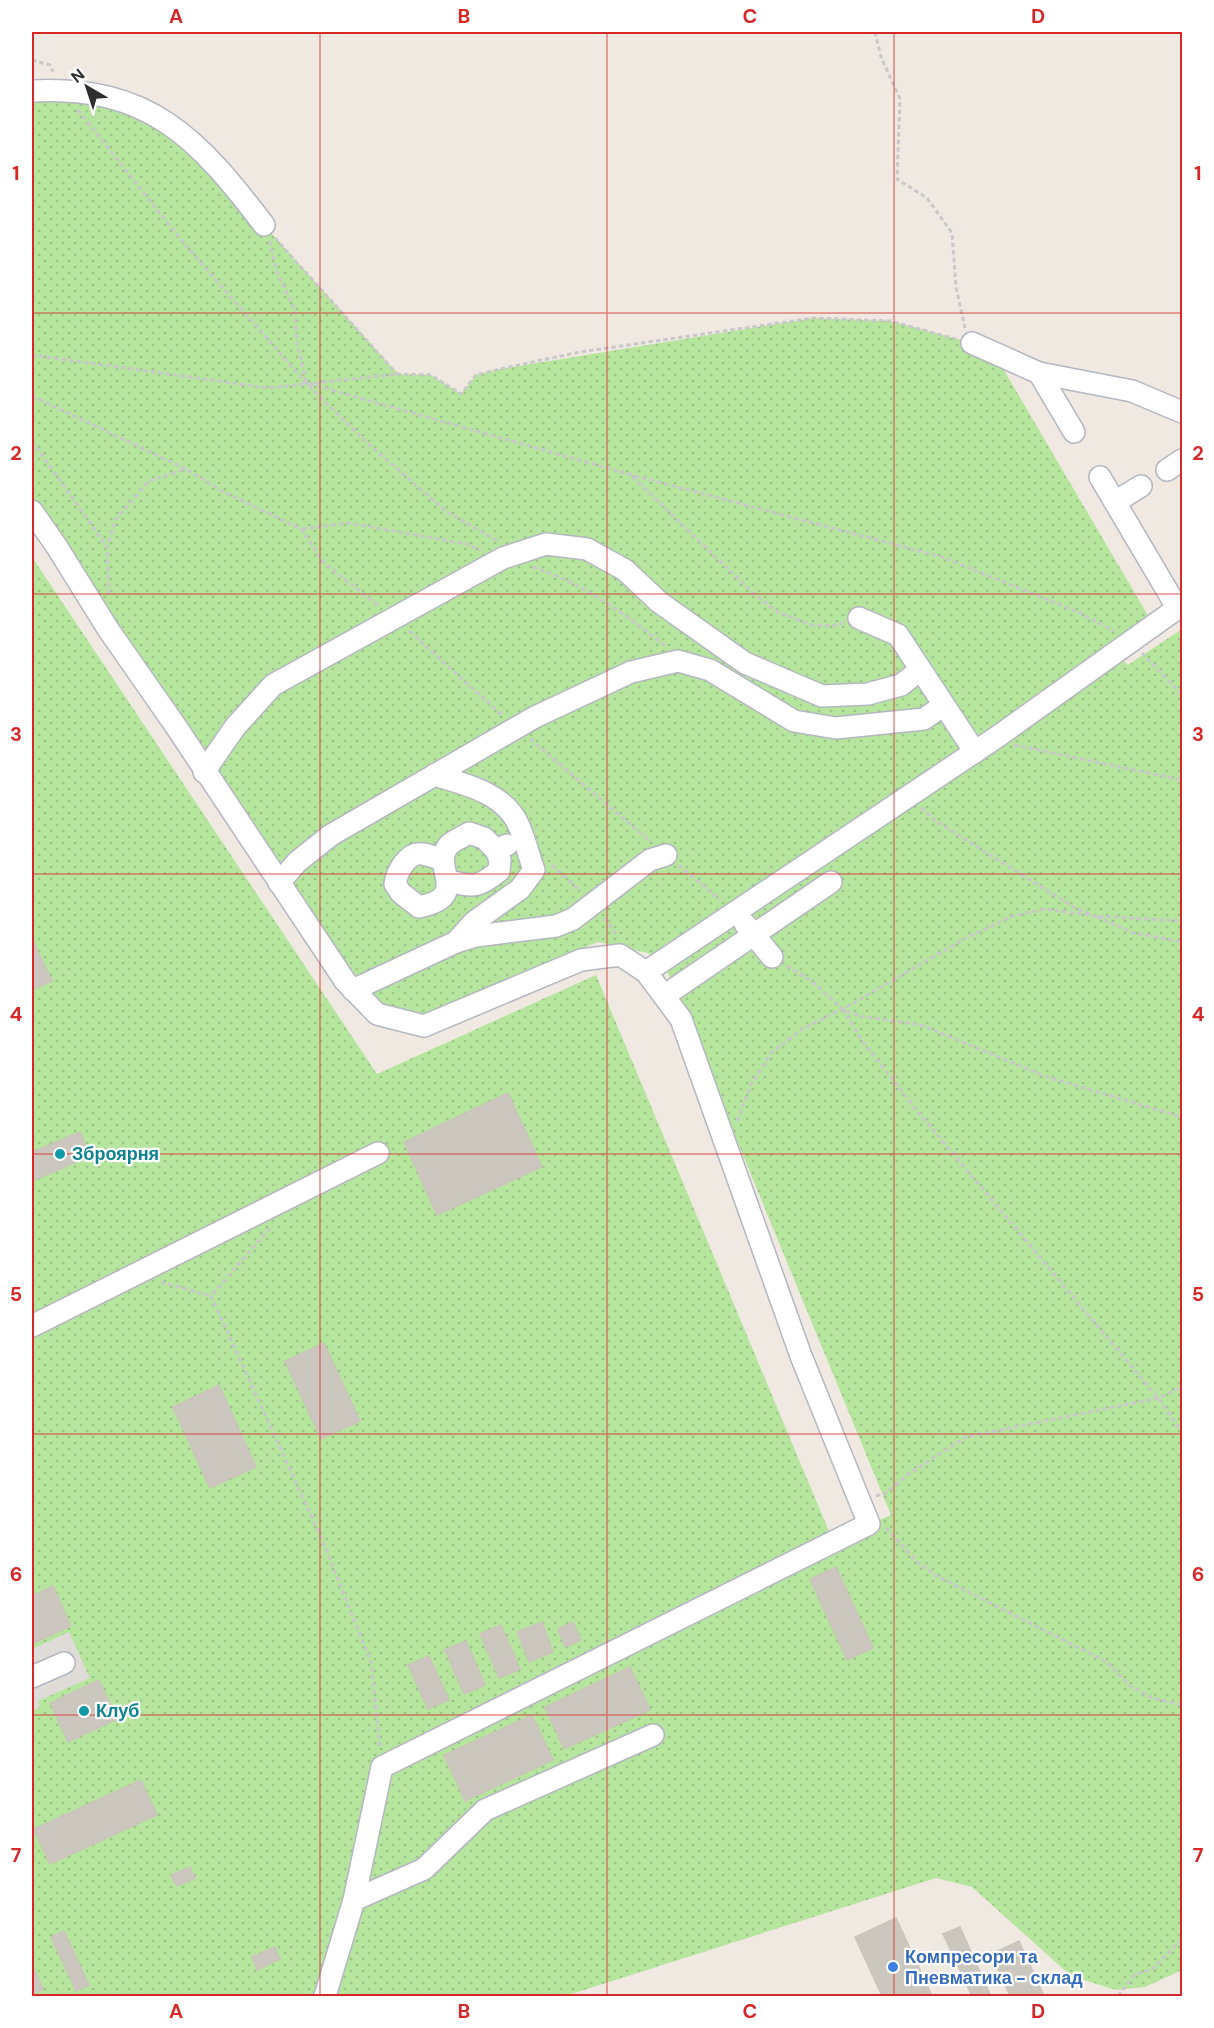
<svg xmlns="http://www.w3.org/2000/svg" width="1214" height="2028" viewBox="0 0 1214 2028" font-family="'DM Sans',sans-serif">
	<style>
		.grass { fill: url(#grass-dots) }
		.plaza { fill: #dfdcd8 }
		.building { fill: #cbc7bf; stroke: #cbc5ba; stroke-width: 1.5 }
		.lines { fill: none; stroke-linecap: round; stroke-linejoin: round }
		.minor-casing { stroke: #b4b7c1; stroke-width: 24 }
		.path { stroke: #c9c9c9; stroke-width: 3; stroke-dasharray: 4.5 3; stroke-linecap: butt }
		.minor { stroke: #fff; stroke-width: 21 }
		.grid { fill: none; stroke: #d62828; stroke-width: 1.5; stroke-opacity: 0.55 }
		.culture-dot { fill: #0f9aa8; stroke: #fff; stroke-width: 2 }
		.shop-dot { fill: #3f7fe0; stroke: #fff; stroke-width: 2 }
		.labels { text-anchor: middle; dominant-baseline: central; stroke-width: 4.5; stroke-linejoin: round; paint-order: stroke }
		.culture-label { font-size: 18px; font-weight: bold; fill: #0d838f; stroke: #fff; text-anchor: start }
		.shop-label { font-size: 18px; font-weight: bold; fill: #366cbe; stroke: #fff; text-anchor: start }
		.neatline { fill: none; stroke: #d62828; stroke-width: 2 }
		.grid-label { font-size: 20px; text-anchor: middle; font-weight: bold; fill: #d62828 }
	</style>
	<defs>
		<pattern id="grass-dots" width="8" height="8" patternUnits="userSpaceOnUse" patternTransform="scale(1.5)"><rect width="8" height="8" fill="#b6e59e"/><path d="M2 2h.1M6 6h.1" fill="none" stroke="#9dc588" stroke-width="1.8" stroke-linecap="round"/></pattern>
	</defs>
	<rect width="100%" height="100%" fill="#efe9e1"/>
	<path class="grass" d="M 43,98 L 115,107 L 184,141 L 264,225 L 398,374 L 431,375 L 461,394 L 476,375 L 500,369 L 813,318 L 890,321 L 972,343 L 995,355 L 1150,619 L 1111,648 L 1128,665 L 1182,629 L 1182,1970 L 1145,1987 L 1116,1990 L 1071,1976 L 972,1887 L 936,1878 L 565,1996 L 32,1996 L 32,557 L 377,1074 L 596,975 L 833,1541 L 891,1515 L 666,968 L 648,953 L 598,942 L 491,985 L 426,1017 L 389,1012 L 370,1000 L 32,505 L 32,99 Z"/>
	<path class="plaza" d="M 69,1632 L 90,1678 L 38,1701 L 40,1707 L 32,1711 L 32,1649 Z"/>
	<g class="building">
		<path d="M 34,943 L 52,981 L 32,990 L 32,944 Z"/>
		<path d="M 508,1093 L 542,1167 L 437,1215 L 404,1142 Z"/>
		<path d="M 80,1132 L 90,1156 L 32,1181 L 32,1152 Z"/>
		<path d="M 324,1343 L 360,1421 L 321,1439 L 285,1361 Z"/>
		<path d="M 219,1385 L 256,1467 L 210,1488 L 173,1407 Z"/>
		<path d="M 836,1567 L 873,1648 L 847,1660 L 810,1579 Z"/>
		<path d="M 53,1586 L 71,1626 L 32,1644 L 32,1596 Z"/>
		<path d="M 542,1622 L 553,1652 L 529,1662 L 517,1632 Z"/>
		<path d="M 573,1622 L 581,1640 L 565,1647 L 558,1629 Z"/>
		<path d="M 501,1625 L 520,1669 L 499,1678 L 480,1634 Z"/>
		<path d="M 466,1641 L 485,1685 L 464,1694 L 445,1650 Z"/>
		<path d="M 429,1656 L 449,1700 L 428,1709 L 408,1665 Z"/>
		<path d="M 630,1667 L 650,1710 L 564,1749 L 545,1707 Z"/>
		<path d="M 99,1680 L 117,1719 L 68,1742 L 50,1703 Z"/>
		<path d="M 532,1715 L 553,1760 L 465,1801 L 444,1755 Z"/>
		<path d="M 141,1780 L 157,1815 L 50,1864 L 34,1829 Z"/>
		<path d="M 190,1867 L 195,1878 L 177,1886 L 171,1875 Z"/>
		<path d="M 896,1918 L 932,1996 L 882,1996 L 855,1937 Z"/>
		<path d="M 960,1927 L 990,1994 L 985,1996 L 972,1996 L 943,1934 Z"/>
		<path d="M 64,1931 L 89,1985 L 76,1991 L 51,1937 Z"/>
		<path d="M 1019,1941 L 1044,1996 L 1010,1996 L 991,1954 Z"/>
		<path d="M 275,1947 L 280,1959 L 257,1970 L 252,1957 Z"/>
		<path d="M 32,1964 L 43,1989 L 32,1995 Z"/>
	</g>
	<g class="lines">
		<g class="minor-casing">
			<g id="minor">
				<path d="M 32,91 C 149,85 198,138 264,225"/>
				<path d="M 972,343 L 1039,373 L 1132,391 L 1182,412"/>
				<path d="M 1039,373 L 1074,432"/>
				<path d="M 1167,470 L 1182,460"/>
				<path d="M 1100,477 L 1178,609"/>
				<path d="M 1115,502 L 1141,486"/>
				<path d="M 32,511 L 57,547 L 108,629 L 177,728 L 345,981 L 377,1014 L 424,1026 L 581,960 L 620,955 L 646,972 L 681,1019 L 801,1356 L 869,1524 L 382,1767 L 354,1900 L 325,1996"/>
				<path d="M 859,618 L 898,635 L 975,752"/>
				<path d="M 204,772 L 235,727 L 273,685 L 503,558 L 546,544 L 587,549 L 625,570 L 659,602 L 745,663 L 822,696 L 868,694 L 901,685 L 920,670"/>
				<path d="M 442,859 C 435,858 430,855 423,854 C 408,851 397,871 395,884 L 401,893 L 419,907 C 473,896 429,866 449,845 C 454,840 463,837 469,833 L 484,838 L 496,850"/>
				<path d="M 448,881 C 474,887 478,888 499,871 L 500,860 L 496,850 L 507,845"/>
				<path d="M 279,883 L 297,862 L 331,835 L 535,717 L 631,672 L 678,661 L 710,670 L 794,721 L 836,728 L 924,719 L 944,705"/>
				<path d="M 745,924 L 772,957"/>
				<path d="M 456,942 L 476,936 L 556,926 L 573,919 L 650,860 L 666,855"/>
				<path d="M 646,972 L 997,737 L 1182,605"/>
				<path d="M 353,990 L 456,942 L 474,922 L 520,889 L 534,870 C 529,856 525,840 519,826 C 505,793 465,784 434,775"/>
				<path d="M 664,996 L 831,882"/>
				<path d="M 32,1326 L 378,1153"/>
				<path d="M 32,1677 L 64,1663"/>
				<path d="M 354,1900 L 424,1869 L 485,1810 L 653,1735"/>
			</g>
		</g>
		<g class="path">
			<path d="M 875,32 L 881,57 L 900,99 L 897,179 L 927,198 L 952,233 L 956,287 L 965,328"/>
			<path d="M 32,60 L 50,65 L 53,72"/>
			<path d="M 78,110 L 182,241 L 306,383 L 365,441 L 447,512 L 498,541"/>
			<path d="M 275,238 L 397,374"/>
			<path d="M 269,241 L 277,272 L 294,308 L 297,343 L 306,381"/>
			<path d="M 32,355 L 268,388 L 398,374 L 431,375 L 461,394 L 476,375 L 500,369 L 580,352 L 813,318 L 890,321 L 956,339"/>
			<path d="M 310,384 L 632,475 L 942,557 L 1078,612 L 1114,631"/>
			<path d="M 32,396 L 186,469 L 222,491 L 301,529 L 325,564 L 379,606"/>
			<path d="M 32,441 L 107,547"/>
			<path d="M 633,477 L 754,594 L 778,612 L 811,625 L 833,626 L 843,623"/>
			<path d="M 302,529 L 349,523 L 466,544 L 481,550"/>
			<path d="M 533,567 C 584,584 624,613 665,646"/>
			<path d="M 109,594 L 107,547 L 116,519 L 149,481 L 186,469"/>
			<path d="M 409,631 L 502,715"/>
			<path d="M 1142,653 L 1182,695"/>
			<path d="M 530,739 L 651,842"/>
			<path d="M 1014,745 L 1182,780"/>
			<path d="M 921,808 L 936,821 L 1075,908 L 1091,914"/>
			<path d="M 552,865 L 580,891"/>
			<path d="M 679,865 L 720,900"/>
			<path d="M 1097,917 L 1134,933 L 1182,942"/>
			<path d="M 605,918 L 618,937"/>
			<path d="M 787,966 L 810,980 L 843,1009 L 859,1016 L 921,1025 L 1047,1077 L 1182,1117"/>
			<path d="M 843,1009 L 863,1042 L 919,1113 L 1158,1398 L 1182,1432"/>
			<path d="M 737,1121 L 751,1085 L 772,1052 L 804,1028 L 843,1009 L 966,938 L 1013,916 L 1045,909 L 1095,916 L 1182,921"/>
			<path d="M 270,1228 L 211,1296 L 321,1537 L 371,1662 L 380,1747"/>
			<path d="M 161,1282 L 211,1296"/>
			<path d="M 876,1496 L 886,1493 L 907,1475 L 966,1437 L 1158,1398 L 1182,1387"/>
			<path d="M 886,1528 L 919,1564 L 935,1575 L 1107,1662 L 1130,1686 L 1152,1698 L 1182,1705"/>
			<path d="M 1118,1996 L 1134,1975 L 1152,1969 L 1182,1939"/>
		</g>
		<use href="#minor" class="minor"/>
	</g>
	<path class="grid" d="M 320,32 L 320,1996M 607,32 L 607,1996M 894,32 L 894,1996M 32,313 L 1182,313M 32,594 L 1182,594M 32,874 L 1182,874M 32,1154 L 1182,1154M 32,1434 L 1182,1434M 32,1715 L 1182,1715"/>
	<g class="culture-dot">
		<circle cx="60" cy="1154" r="6"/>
		<circle cx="84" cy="1711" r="6"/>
	</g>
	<circle class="shop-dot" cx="893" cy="1967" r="6"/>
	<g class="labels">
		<g class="culture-label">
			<text x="72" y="1154">Зброярня</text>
			<text x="96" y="1711">Клуб</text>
		</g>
		<g class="shop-label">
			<text x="905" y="1957">Компресори та<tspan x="905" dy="21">Пневматика - склад</tspan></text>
		</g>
	</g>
	<rect width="1214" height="2028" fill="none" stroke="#ffffff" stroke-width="66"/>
	<g transform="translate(87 87) rotate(321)" stroke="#ffffff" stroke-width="4.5" paint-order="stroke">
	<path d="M0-4.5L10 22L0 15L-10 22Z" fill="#2e2e2e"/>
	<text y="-9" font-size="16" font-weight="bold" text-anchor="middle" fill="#2e2e2e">N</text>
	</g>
	<rect x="33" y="33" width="1148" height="1962" class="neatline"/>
	<g class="grid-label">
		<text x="176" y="23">A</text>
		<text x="464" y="23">B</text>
		<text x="750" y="23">C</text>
		<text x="1038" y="23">D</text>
		<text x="16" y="180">1</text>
		<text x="1198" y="180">1</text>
		<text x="16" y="460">2</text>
		<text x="1198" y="460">2</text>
		<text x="16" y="741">3</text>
		<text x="1198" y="741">3</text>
		<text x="16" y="1021">4</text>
		<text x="1198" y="1021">4</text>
		<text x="16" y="1301">5</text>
		<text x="1198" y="1301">5</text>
		<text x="16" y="1581">6</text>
		<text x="1198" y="1581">6</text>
		<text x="16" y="1862">7</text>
		<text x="1198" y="1862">7</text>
		<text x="176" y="2018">A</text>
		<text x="464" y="2018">B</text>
		<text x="750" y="2018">C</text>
		<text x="1038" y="2018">D</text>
	</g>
</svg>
